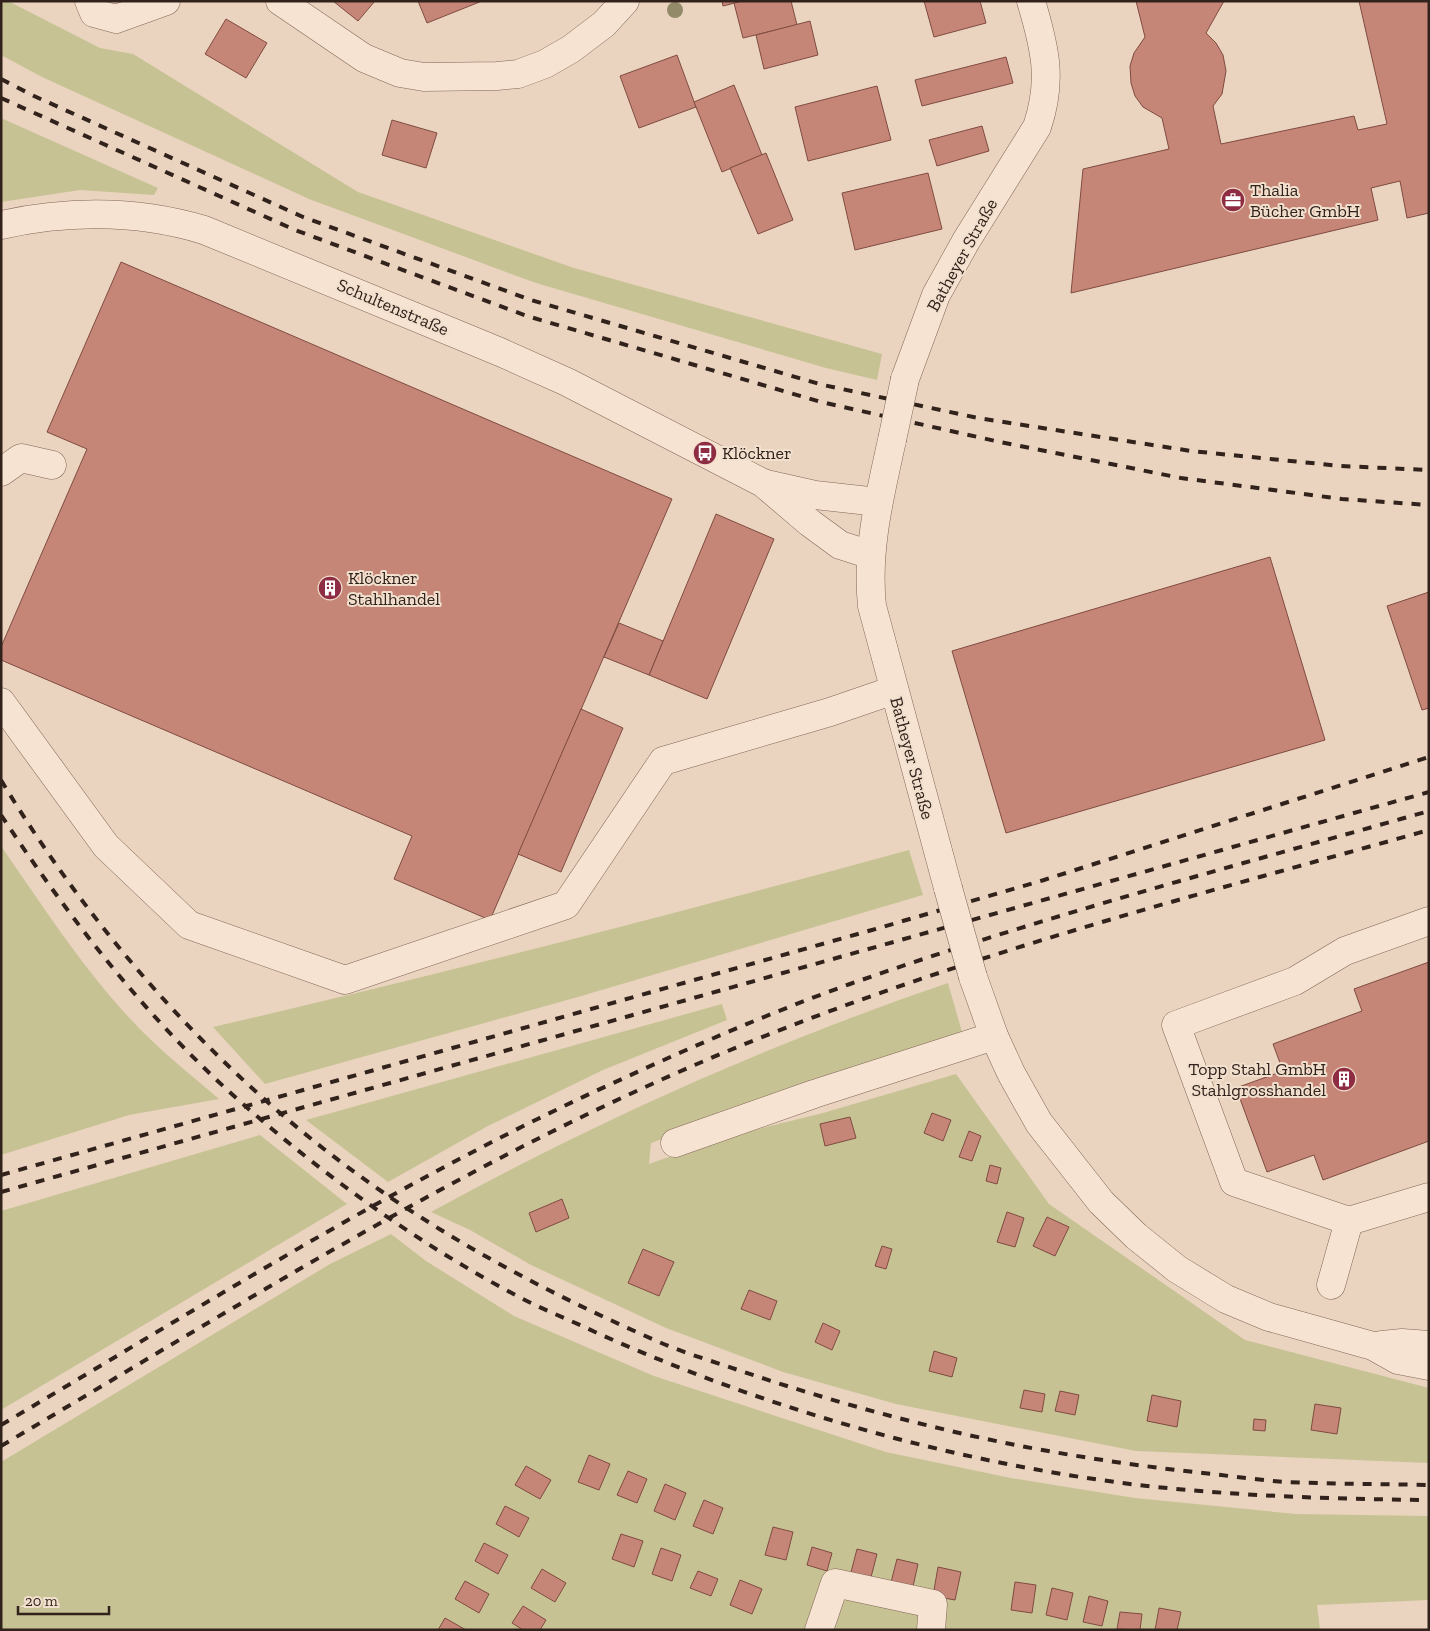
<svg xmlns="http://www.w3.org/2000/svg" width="1430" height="1631" viewBox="0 0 1430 1631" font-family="'Zilla Slab',serif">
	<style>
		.green { fill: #c7c294 }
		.building { fill: #c68677; stroke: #7f4b40 }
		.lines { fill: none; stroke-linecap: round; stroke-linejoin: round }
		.minor-casing { stroke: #826558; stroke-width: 29 }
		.minor { stroke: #f6e3d1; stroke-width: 28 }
		.rail { stroke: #32221c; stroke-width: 4; stroke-dasharray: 9 9; stroke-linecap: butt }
		.minor-bridge-casing { stroke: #826558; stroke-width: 29; stroke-linecap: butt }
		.minor-bridge { stroke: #f6e3d1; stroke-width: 28 }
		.tree { fill: #938a6a }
		.labels { text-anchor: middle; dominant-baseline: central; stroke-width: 4; stroke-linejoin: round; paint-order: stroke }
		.poi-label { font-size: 18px; fill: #32221c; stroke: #f2e0ce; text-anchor: start }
		.street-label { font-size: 18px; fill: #32221c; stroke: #f2e0ce }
	</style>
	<rect width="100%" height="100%" fill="#ead4bf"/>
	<g class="green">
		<path d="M 1,1 L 8,1 L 100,48 L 133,54 L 358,192 L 574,268 L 882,354 L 877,380 L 826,368 L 536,283 L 309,199 L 42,77 L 1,55 Z"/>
		<path d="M 1,118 L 158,188 L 154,195 L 80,190 L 1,202 Z"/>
		<path d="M 1,846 C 47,912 92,983 150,1039 C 172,1060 196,1079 219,1099 L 129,1115 L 1,1155 Z"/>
		<path d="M 909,850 L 923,895 L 578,997 L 265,1084 L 213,1027 C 446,973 678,913 909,850 Z"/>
		<path d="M 948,983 L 962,1032 L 651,1143 L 649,1164 L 722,1138 L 823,1113 L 956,1074 L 1049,1204 L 1245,1340 L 1429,1388 L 1429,1463 L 1136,1451 L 896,1404 L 783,1372 L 666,1328 L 531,1265 L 470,1230 L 431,1212 C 597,1121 769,1044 948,983 Z"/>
		<path d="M 722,1004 L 727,1020 L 603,1070 L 486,1127 L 388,1182 L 306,1120 Z"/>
		<path d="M 260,1135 L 347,1204 L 1,1410 L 1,1211 Z"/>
		<path d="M 391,1234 L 426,1261 L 514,1316 L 654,1376 L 886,1452 L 1011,1478 L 1135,1498 L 1296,1514 L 1429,1516 L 1429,1600 L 1317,1605 L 1320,1630 L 1,1630 L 1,1462 L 330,1264 Z"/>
	</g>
	<g class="building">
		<path d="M 333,1 L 375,1 L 358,21 Z"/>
		<path d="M 418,1 L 482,1 L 427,23 Z"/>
		<path d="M 722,1 L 743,1 L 723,6 Z"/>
		<path d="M 743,1 L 791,1 L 797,25 L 743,38 L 734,3 Z"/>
		<path d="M 924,1 L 980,1 L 986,23 L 934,37 Z"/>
		<path d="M 1136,1 L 1224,1 L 1206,33 L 1216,43 L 1223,55 L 1226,71 L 1222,94 L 1213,106 L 1221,144 L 1354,116 L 1358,130 L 1387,124 L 1359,1 L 1429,1 L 1429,213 L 1407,218 L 1400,181 L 1371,188 L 1378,220 L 1071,293 L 1083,169 L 1169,149 L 1162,118 L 1143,107 L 1135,96 L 1131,83 L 1130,66 L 1134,53 L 1145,37 Z"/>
		<path d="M 226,19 L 267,43 L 246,78 L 205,54 Z"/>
		<path d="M 810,21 L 818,55 L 764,69 L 756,35 Z"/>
		<path d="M 677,55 L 696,107 L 639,128 L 620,76 Z"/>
		<path d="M 1006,57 L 1013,83 L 922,106 L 915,80 Z"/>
		<path d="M 734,85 L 762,155 L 722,172 L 694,102 Z"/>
		<path d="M 877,86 L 891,140 L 808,161 L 795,107 Z"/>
		<path d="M 392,120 L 437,133 L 426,168 L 382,155 Z"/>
		<path d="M 982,126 L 989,151 L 937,166 L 929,140 Z"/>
		<path d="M 766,153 L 793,220 L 758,234 L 730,168 Z"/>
		<path d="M 928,173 L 942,229 L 855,250 L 842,193 Z"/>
		<path d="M 121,262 L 672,499 L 490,920 L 394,879 L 412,836 L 1,660 L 1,647 L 87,449 L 47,432 Z"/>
		<path d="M 716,514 L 774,539 L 707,699 L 649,675 Z"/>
		<path d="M 1270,557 L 1325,740 L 1006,833 L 952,651 Z"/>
		<path d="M 1429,592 L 1429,708 L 1422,710 L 1387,606 Z"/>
		<path d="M 619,623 L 663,641 L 649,675 L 604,657 Z"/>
		<path d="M 581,709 L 623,728 L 561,872 L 518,854 Z"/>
		<path d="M 1429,962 L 1429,1141 L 1323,1180 L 1314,1155 L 1267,1172 L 1236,1088 L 1283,1071 L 1273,1044 L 1362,1011 L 1354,989 Z"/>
		<path d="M 932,1113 L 951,1120 L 943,1141 L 924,1133 Z"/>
		<path d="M 850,1117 L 856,1138 L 825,1146 L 820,1124 Z"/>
		<path d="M 969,1131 L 981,1136 L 972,1161 L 959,1157 Z"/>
		<path d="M 990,1165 L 1001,1168 L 997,1184 L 986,1181 Z"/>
		<path d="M 562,1199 L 569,1218 L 536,1232 L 529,1213 Z"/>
		<path d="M 1007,1212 L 1024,1218 L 1015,1247 L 997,1242 Z"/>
		<path d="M 1047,1217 L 1069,1227 L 1055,1256 L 1033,1246 Z"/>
		<path d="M 882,1246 L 892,1249 L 886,1269 L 875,1266 Z"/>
		<path d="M 643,1249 L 674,1262 L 659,1296 L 628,1283 Z"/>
		<path d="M 749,1290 L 777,1301 L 770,1320 L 741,1309 Z"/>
		<path d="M 823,1323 L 840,1331 L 832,1350 L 815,1342 Z"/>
		<path d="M 934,1351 L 957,1358 L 952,1377 L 929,1371 Z"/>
		<path d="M 1024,1390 L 1045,1394 L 1042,1412 L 1020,1408 Z"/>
		<path d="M 1060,1391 L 1079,1395 L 1075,1415 L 1055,1411 Z"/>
		<path d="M 1152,1395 L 1181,1401 L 1177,1427 L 1147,1421 Z"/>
		<path d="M 1315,1404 L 1341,1408 L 1337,1434 L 1311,1430 Z"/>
		<path d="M 1254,1419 L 1266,1420 L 1265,1431 L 1253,1430 Z"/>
		<path d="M 589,1455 L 610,1464 L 599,1490 L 578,1482 Z"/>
		<path d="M 526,1466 L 551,1480 L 540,1499 L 515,1485 Z"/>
		<path d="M 628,1471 L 647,1479 L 637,1503 L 617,1495 Z"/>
		<path d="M 665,1484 L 686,1493 L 675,1520 L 654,1511 Z"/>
		<path d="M 704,1500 L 723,1508 L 713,1534 L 693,1526 Z"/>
		<path d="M 505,1506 L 529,1518 L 519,1537 L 496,1524 Z"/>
		<path d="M 773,1527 L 793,1532 L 786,1560 L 765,1555 Z"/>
		<path d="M 621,1534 L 643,1541 L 634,1567 L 612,1559 Z"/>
		<path d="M 484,1543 L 508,1555 L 498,1574 L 475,1561 Z"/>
		<path d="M 812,1547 L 832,1553 L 827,1571 L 807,1565 Z"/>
		<path d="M 661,1548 L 681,1555 L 672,1581 L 652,1574 Z"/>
		<path d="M 857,1549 L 877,1554 L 870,1581 L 850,1576 Z"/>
		<path d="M 897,1559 L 918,1564 L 912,1591 L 890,1586 Z"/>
		<path d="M 938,1567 L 961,1572 L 955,1600 L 933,1596 Z"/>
		<path d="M 542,1569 L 566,1583 L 555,1602 L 531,1588 Z"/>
		<path d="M 698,1571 L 718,1579 L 711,1596 L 690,1588 Z"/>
		<path d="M 740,1580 L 762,1589 L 752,1614 L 730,1605 Z"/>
		<path d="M 465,1581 L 489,1594 L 479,1613 L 455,1599 Z"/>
		<path d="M 1015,1582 L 1036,1585 L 1032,1613 L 1011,1610 Z"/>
		<path d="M 1052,1588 L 1073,1593 L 1067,1620 L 1046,1615 Z"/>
		<path d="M 1089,1596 L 1108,1601 L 1102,1626 L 1083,1622 Z"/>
		<path d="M 523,1606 L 546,1620 L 540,1630 L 523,1630 L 512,1623 Z"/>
		<path d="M 1159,1608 L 1181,1612 L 1177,1630 L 1155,1630 Z"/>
		<path d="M 1120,1612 L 1142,1614 L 1140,1630 L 1117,1629 Z"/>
		<path d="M 445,1618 L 466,1630 L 438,1630 Z"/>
	</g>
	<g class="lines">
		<g class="minor-casing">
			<g id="minor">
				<path d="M 89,1 L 94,13 L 116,19 L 166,1"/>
				<path d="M 280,1 L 364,58 L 400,73 L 424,77 L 497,76 L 518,74 L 545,64 L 571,49 L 604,24 L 625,1"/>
				<path d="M 1,225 C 69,210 137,210 204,230 L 500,352 L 567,382 L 763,483 L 810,523 L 840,545 L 871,555"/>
				<path d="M 905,379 L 936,295 L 966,241 L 1037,127 C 1053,80 1045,48 1031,1"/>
				<path d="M 892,440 C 880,495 866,550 872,606 L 948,888"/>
				<path d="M 1,472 L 21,458 L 52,465"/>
				<path d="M 766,484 L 815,495 L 878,502"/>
				<path d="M 1,702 L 106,846 L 189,925 L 345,980 L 566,905 L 663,761 L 830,712 L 894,690"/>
				<path d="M 1429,921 L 1345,951 L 1295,981 L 1176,1025 L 1234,1182 L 1349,1221 L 1429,1197"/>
				<path d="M 973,977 L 994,1036 L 1011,1073 L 1039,1123 L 1101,1202 L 1136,1236 L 1177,1269 L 1226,1299 L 1269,1317 L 1373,1346 L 1398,1360 L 1429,1366"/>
				<path d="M 675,1143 L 814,1094 L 994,1036"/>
				<path d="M 1331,1285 L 1349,1221"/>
				<path d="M 1382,1345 L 1402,1343 L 1429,1345"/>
				<path d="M 819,1630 L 835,1583 L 933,1604 L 931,1630"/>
			</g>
		</g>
		<use href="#minor" class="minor"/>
		<g class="rail">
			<path d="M 1,79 L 34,96 L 303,217 L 531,300 L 823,385 L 978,418 L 1191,451 L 1341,466 L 1429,470"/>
			<path d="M 1,98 L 295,230 L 527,316 L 821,402 L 1000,442 L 1181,478 L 1342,499 L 1429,505"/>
			<path d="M 1,780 C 105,953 250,1110 422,1218 C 497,1266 577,1306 659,1342 C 684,1353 712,1361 738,1370 C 809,1394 882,1415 955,1432 C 1037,1451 1120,1464 1203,1473 C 1231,1476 1259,1480 1286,1482 C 1334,1484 1381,1484 1429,1485"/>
			<path d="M 1,815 C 68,916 143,1014 234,1096 C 321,1174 417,1243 519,1297 C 544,1310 570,1320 595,1332 C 766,1409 951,1462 1138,1485 C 1235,1496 1331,1499 1429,1500"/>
			<path d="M 1,1175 L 872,930 L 1044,880 L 1429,757"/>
			<path d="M 1,1192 L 1429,792"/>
			<path d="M 1,1425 C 201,1307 399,1181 611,1084 C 689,1048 769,1013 850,984 C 1040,917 1235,866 1429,811"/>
			<path d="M 1,1446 C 242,1304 480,1152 740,1046 C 963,955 1197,895 1429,830"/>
		</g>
		<g class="minor-bridge-casing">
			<g id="minor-bridge">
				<path d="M 892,440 L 905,379"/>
				<path d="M 948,888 L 973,977"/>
			</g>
		</g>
		<use href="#minor-bridge" class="minor-bridge"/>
	</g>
	<circle class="tree" cx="675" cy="10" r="8"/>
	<defs>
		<g id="office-disc" transform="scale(1.25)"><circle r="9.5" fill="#8d2c42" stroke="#f2e0ce"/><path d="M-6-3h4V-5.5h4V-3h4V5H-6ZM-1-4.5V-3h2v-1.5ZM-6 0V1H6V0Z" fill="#fff"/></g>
		<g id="bus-disc" transform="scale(1.25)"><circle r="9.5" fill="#8d2c42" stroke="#f2e0ce"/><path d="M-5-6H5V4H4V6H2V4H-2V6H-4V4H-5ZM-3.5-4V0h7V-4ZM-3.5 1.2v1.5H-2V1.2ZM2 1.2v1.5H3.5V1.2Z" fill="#fff"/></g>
		<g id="building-disc" transform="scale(1.25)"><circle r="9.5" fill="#8d2c42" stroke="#f2e0ce"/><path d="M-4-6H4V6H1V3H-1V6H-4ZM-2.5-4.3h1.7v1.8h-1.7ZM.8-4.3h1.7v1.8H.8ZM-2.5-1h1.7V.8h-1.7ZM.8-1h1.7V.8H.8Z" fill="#fff"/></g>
	</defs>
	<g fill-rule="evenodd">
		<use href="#office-disc" x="1233" y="200"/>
		<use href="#bus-disc" x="705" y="453"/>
		<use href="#building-disc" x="330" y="588"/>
		<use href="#building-disc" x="1344" y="1079"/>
	</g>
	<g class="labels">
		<g class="poi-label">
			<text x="1250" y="190">Thalia<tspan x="1250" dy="21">Bücher GmbH</tspan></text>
			<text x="722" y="453">Klöckner</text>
			<text x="348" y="578">Klöckner<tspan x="348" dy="21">Stahlhandel</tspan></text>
			<text x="1326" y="1069" text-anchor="end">Topp Stahl GmbH<tspan x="1326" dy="21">Stahlgrosshandel</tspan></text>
		</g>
		<g class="street-label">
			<text transform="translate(962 255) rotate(-61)">Batheyer Straße</text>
			<text transform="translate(393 307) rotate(23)">Schultenstraße</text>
			<text transform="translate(912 758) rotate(75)">Batheyer Straße</text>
		</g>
	</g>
	<rect width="1430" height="1631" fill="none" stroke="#32221c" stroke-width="5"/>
	<path d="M18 1606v8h91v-8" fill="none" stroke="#32221c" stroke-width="2.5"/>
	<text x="25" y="1606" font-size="15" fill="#32221c" stroke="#f2e0ce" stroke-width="4" paint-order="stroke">20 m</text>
</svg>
